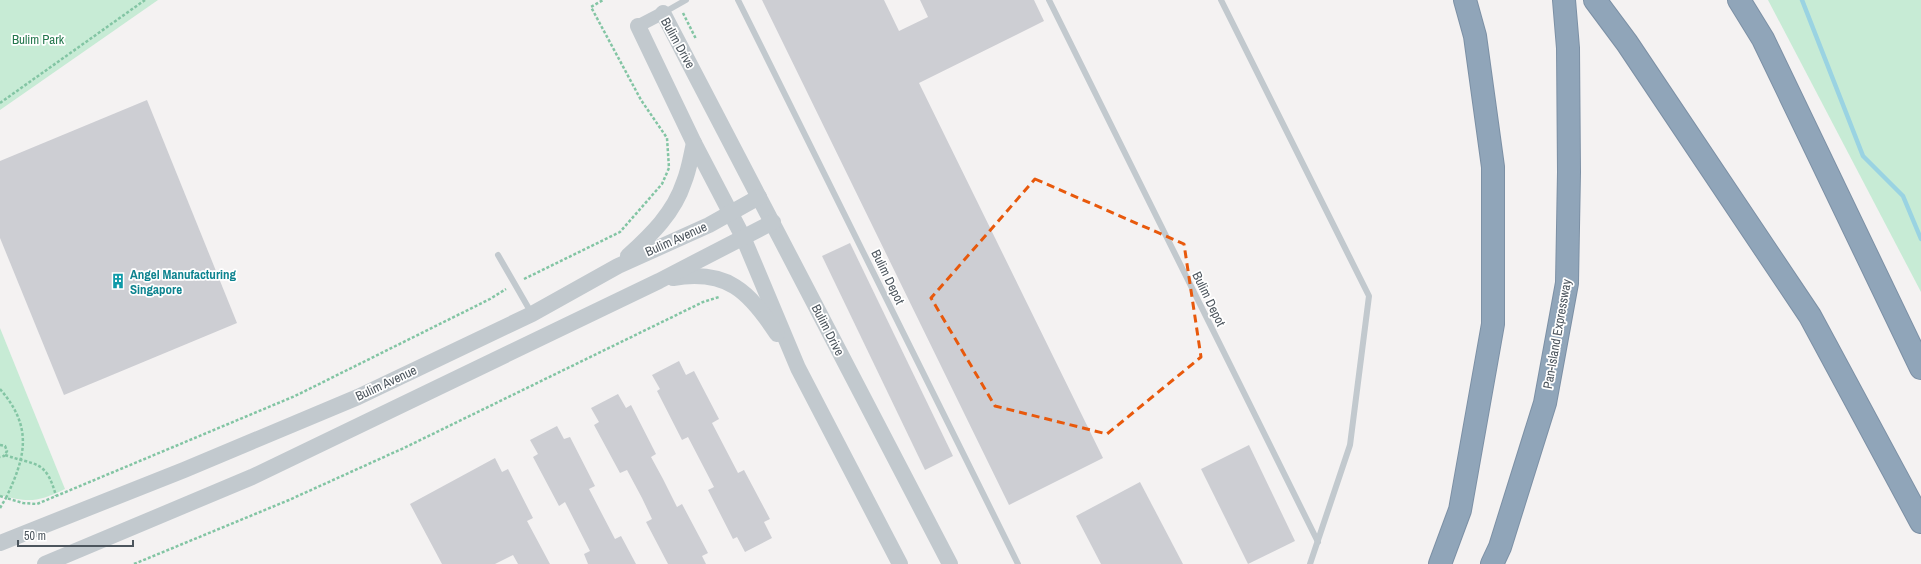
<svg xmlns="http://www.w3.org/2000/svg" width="1921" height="564" viewBox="0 0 1921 564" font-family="'Archivo Narrow',sans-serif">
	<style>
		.green { fill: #c7ebd5 }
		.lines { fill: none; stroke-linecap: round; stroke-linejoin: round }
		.stream { stroke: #9ad3e2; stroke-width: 4.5 }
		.building { fill: #cdced3 }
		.motorway-casing { stroke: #7c90a5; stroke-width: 24 }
		.path { stroke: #83c5a4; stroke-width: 2.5; stroke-dasharray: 3 2; stroke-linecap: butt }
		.service { stroke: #c2c9ce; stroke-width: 6 }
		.minor { stroke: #c2c9ce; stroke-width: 13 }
		.tertiary { stroke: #c2c9ce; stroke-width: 16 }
		.motorway { stroke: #90a5b9; stroke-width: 22 }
		.marked { fill: none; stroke: #e8590c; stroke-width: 3; stroke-dasharray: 8 5; stroke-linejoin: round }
		.labels { text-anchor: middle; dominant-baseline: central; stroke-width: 3.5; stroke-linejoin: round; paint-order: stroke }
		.park-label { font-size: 13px; fill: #24774d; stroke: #fff }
		.street-label { font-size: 13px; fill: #4c555d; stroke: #fff }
		.culture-label { font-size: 13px; font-weight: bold; fill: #0d838f; stroke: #fff; text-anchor: start }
	</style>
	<rect width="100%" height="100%" fill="#f4f2f2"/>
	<g class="green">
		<path d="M 0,0 L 158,0 L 0,110 Z"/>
		<path d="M 1768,0 L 1921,0 L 1921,292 Z"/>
		<path d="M 0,328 L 65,489 C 38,502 29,503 0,495 Z"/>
	</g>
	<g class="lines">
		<path class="stream" d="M 1802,0 L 1863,156 L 1903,196 L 1921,239"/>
	</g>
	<g class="building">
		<path d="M 762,0 L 884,0 L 899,31 L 928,17 L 920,0 L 1034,0 L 1044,21 L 919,83 L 1103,458 L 1009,505 Z"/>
		<path d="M 147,100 L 237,323 L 64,395 L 0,238 L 0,161 Z"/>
		<path d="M 850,243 L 953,456 L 925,470 L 822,256 Z"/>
		<path d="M 679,361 L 686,375 L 694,371 L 719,419 L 712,423 L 738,473 L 744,470 L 770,519 L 764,522 L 772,538 L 745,552 L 737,537 L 733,539 L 708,490 L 714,487 L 688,437 L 682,440 L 657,391 L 660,389 L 652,375 Z"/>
		<path d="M 618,394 L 626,408 L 631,405 L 656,454 L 651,457 L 663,479 L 677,507 L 682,504 L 708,553 L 702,556 L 706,564 L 668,564 L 646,522 L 652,519 L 642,498 L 627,470 L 620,473 L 594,425 L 599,422 L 591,408 Z"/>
		<path d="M 557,426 L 564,439 L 570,437 L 595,486 L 589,489 L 615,539 L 621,536 L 636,564 L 588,564 L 584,554 L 590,551 L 565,502 L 559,506 L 533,457 L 538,454 L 530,440 Z"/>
		<path d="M 1249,445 L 1295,541 L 1248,564 L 1201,469 Z"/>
		<path d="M 495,458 L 502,472 L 508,469 L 533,518 L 527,521 L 550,564 L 518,564 L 513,555 L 495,564 L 442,564 L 410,504 Z"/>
		<path d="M 1140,482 L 1183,564 L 1101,564 L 1076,516 Z"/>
	</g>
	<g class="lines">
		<g class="motorway-casing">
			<g id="motorway">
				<path d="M 1595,0 L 1627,43 L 1810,316 L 1921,522"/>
				<path d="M 1739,0 L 1763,39 L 1921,368"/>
				<path d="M 1440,564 L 1460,510 L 1493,324 L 1493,167 L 1475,36 L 1465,0"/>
				<path d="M 1492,564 L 1500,547 L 1545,403 L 1567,283 L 1569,172 L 1568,48 L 1564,0"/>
			</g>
		</g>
		<g class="path">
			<path d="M 683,13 L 696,39"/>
			<path d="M 0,103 L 145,0"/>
			<path d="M 524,279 L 620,232 L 662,184 L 669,168 L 667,138 L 641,100 L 591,7 L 603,0"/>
			<path d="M 0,389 C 33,427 26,456 6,498 L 23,503 L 37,504 L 295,396 L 490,299 L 506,289"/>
			<path d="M 0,445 L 5,446 L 7,451 L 4,456 L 0,457"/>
			<path d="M 5,455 C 36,466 46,459 56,496"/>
			<path d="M 0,496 L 6,498 L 0,508"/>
			<path d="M 134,564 L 289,500 L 406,447 L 703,302 L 719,297"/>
		</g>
		<g class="service">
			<path d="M 738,0 L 1018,564"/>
			<path d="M 1049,0 L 1318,542"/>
			<path d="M 1221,0 L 1369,296 L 1350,445 L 1310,564"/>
			<path d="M 663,13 L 686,0"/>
			<path d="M 498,255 L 532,314"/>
		</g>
		<path class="minor" d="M 638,26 L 663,13"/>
		<g class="tertiary">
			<path d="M 663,13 L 950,564"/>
			<path d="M 638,26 L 694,143 L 743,237 L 798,368 L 900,564"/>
			<path d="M 628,256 C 651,235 674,213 684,182 C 689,170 691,156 694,143"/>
			<path d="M 673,278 C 727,269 749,291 777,334"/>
			<path d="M 0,543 L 184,470 L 358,397 L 532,314 L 618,266 L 709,225 L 759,197"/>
			<path d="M 45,564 L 252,477 L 659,281 L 773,222"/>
		</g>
		<use href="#motorway" class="motorway"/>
	</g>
	<path class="marked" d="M 1035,179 L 1184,244 L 1201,357 L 1107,434 L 995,406 L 931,298 Z"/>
	<defs>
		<g id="building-bare" transform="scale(1.2)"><path d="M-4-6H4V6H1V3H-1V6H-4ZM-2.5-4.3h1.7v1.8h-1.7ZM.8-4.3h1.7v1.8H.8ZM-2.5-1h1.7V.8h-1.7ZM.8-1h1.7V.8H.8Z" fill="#0f9aa8" stroke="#fff" stroke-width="2.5" paint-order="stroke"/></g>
	</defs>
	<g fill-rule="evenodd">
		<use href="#building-bare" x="118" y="281"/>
	</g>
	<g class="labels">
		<g class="park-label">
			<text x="38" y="39">Bulim Park</text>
		</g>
		<g class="street-label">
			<text transform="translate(678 43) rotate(61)">Bulim Drive</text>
			<text transform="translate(676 239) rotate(-24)">Bulim Avenue</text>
			<text transform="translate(888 277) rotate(64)">Bulim Depot</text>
			<text transform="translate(1209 299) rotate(64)">Bulim Depot</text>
			<text transform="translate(828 330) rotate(63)">Bulim Drive</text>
			<text transform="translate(1557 334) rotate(-80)">Pan-Island Expressway</text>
			<text transform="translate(386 383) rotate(-25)">Bulim Avenue</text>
		</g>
		<g class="culture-label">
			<text x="130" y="274">Angel Manufacturing<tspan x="130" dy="15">Singapore</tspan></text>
		</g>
	</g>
	<path d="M18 540v6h115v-6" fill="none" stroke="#4c555d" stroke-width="2"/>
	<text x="24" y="540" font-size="12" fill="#4c555d" stroke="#ffffff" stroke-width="3" paint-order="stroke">50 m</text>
</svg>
